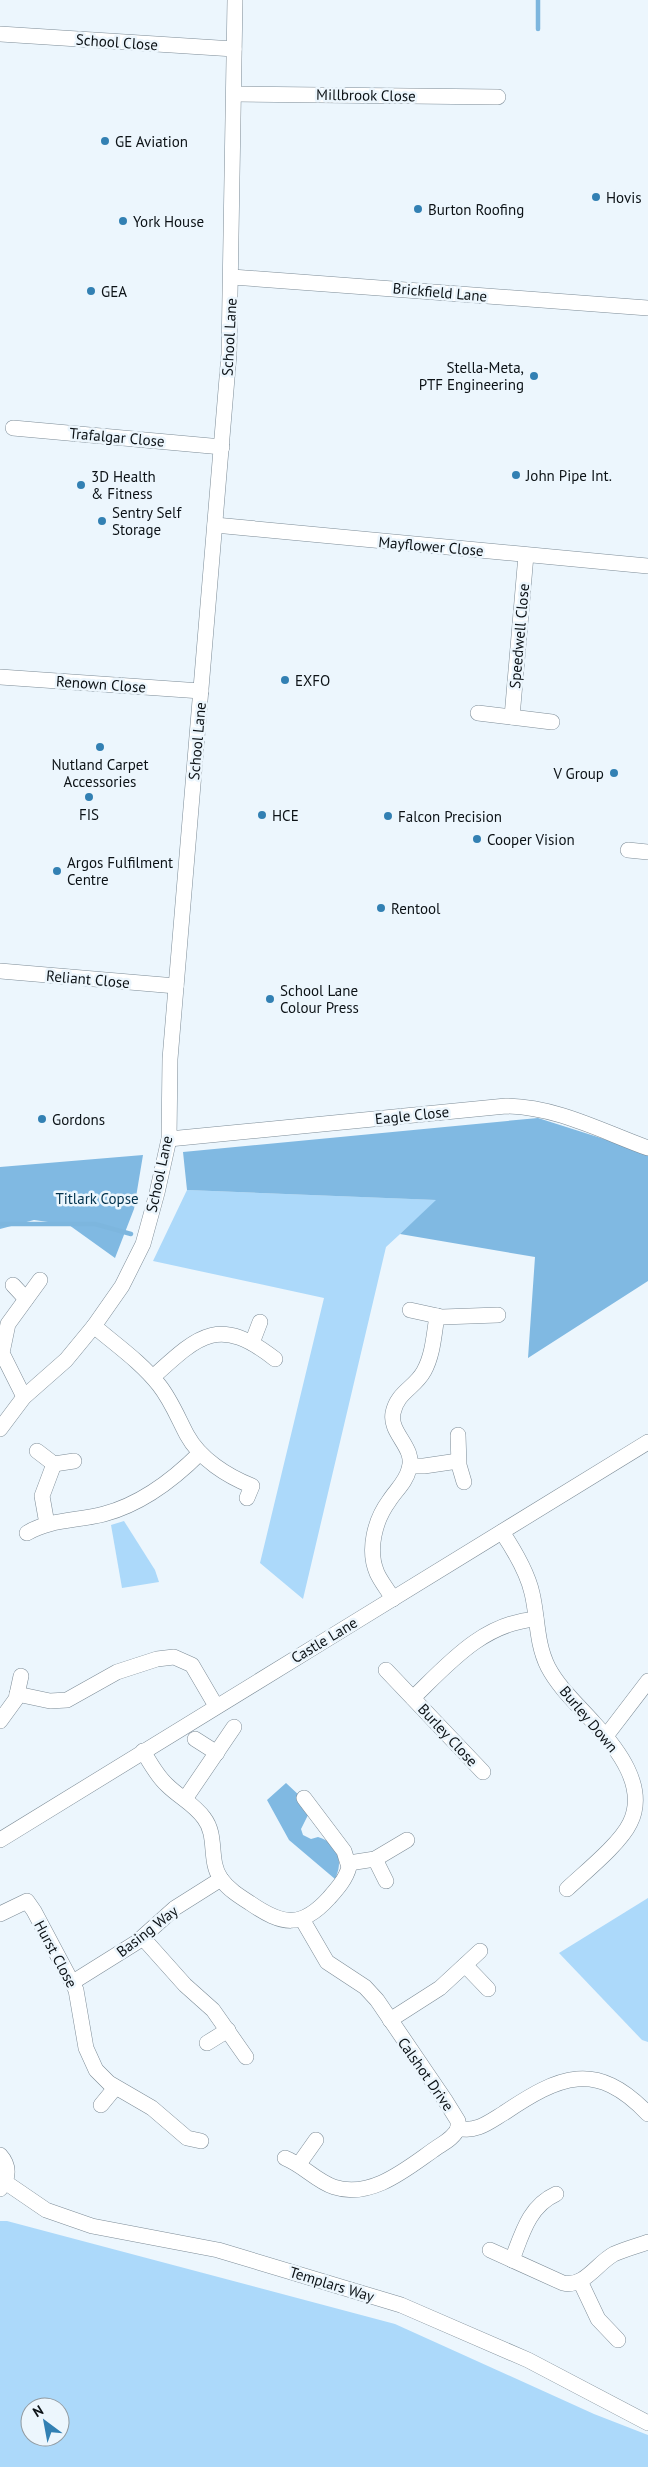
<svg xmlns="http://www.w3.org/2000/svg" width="648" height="2467" viewBox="0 0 648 2467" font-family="'PT Sans',sans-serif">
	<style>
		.green { fill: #acd9fa; fill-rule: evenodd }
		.forest { fill: #80b9e2 }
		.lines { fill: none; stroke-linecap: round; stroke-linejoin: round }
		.stream { stroke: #7db6de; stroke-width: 4.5 }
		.minor-casing { stroke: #7d8c97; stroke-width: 16 }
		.minor { stroke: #fff; stroke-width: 15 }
		.poi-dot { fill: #3280b3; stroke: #ecf6fd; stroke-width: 2 }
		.labels { text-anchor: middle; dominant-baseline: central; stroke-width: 5; stroke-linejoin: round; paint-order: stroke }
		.street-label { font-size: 15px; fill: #0c1216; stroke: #ecf6fd }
		.poi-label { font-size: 15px; fill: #0c1216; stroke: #ecf6fd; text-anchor: start }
		.park-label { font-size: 15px; fill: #03334e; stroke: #ecf6fd }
	</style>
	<rect width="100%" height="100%" fill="#ecf6fd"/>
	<g class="green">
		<path d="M 187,1190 L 437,1200 L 386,1247 L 303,1599 L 260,1563 L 324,1298 L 153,1261 Z"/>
		<path d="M 124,1521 L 155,1570 L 159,1582 L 122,1588 L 111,1525 Z"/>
		<path d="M 648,1898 L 648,2042 L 642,2040 L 559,1953 Z"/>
		<path d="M 0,2221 L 7,2221 L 395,2324 L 594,2414 L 648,2435 L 648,2467 L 0,2467 ZM 30,2407 L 60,2407 L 60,2437 L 30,2437 Z"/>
	</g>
	<g class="forest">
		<path d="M 538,1118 L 648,1153 L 648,1281 L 528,1358 L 535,1257 L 400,1234 L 436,1200 L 187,1190 L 183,1152 Z"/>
		<path d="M 143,1155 L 134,1209 L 115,1258 L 69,1225 L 34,1220 L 0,1229 L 0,1167 Z"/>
		<path d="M 286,1783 L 301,1797 L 308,1815 L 301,1829 L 303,1835 L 311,1839 L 318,1837 C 338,1843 344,1861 335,1879 L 289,1840 L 267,1800 Z"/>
	</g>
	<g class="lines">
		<g class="stream">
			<path d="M 538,0 L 538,29"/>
			<path d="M 0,1224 L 95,1224 L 131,1234"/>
		</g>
		<g class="minor-casing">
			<g id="minor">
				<path d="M 0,34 L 234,49"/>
				<path d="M 234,94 L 498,97"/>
				<path d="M 232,277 L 648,308"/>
				<path d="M 13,428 L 222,447"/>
				<path d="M 215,525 L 648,566"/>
				<path d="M 0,677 L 201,691"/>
				<path d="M 478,713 L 552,722"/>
				<path d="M 512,717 L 526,555"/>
				<path d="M 628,850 L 648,852"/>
				<path d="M 0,971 L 176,986"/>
				<path d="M 169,1139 L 506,1106 C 558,1107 601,1131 648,1148"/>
				<path d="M 13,1285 L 26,1299"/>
				<path d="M 410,1310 L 442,1317 L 498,1315"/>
				<path d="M 94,1326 C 116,1345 141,1362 159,1385 C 171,1400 178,1418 187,1435 C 200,1459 227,1476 252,1486 L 247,1498"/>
				<path d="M 252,1343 L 260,1322"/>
				<path d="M 153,1377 C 199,1335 219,1315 275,1359"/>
				<path d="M 24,1397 L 2,1353 L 8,1324 L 40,1280"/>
				<path d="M 0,1429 L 24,1397 L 66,1360 L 94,1326 L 122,1286 L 143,1244 L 157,1193 L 169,1139 L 170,1059 L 229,354 L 235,0"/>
				<path d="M 458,1435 L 459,1465 L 464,1482"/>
				<path d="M 37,1451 L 54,1464 L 74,1461"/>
				<path d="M 410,1466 L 424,1466 L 458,1461"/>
				<path d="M 47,1524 L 42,1496 L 54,1464"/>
				<path d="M 502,1532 C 514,1550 527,1571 532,1593 C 538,1618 536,1643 548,1667 C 559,1688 578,1705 594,1723 C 617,1748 648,1787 630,1823 C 620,1844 585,1872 567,1889"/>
				<path d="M 27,1533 C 50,1519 78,1521 104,1514 C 142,1504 173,1480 200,1453"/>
				<path d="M 393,1599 C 388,1590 381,1582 377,1573 C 367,1550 375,1520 389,1501 C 396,1490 406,1482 409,1469 C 416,1447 389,1434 393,1413 C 397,1392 415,1388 424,1371 C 433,1355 434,1334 437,1316"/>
				<path d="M 386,1670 L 483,1772"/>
				<path d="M 17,1694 L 50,1701 L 67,1700 L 117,1672 L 157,1659 L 174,1657 L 192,1665 L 216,1706"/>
				<path d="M 413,1698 C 449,1663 483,1623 536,1619"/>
				<path d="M 0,1721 L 16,1699 L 21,1676"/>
				<path d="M 606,1736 L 648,1681"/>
				<path d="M 195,1739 L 217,1753"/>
				<path d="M 143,1751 C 150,1763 157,1776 167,1785 C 179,1797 194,1804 204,1818 C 218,1836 208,1861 221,1879 C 228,1889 239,1896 250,1903 C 282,1925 301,1929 329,1898 C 337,1889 346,1879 349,1867 L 344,1851 L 304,1798"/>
				<path d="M 185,1799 L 234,1727"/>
				<path d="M 0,1840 C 216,1707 432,1575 648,1442"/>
				<path d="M 375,1859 L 386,1881"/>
				<path d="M 349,1863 L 375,1859 L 407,1840"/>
				<path d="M 0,1914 L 27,1901 L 34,1911 L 76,1990 L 86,2048 L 96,2070 L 109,2083 L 152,2108 L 187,2138 L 201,2141"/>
				<path d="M 302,1919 L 327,1962 L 365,1987 L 377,2000 L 445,2100 L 458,2121 L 458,2128"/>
				<path d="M 143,1938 L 185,1985 L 213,2010 L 246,2057"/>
				<path d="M 465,1965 L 488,1989"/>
				<path d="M 73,1982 L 137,1942 L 175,1908 L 221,1879"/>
				<path d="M 390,2020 L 440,1988 L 480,1951"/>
				<path d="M 207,2043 L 228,2030"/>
				<path d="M 101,2105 L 115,2088"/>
				<path d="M 458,2128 C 476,2133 489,2122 504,2113 C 559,2076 596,2059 648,2114"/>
				<path d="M 0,2155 C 10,2166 9,2178 0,2189"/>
				<path d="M 285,2158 C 303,2165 316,2181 334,2187 C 370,2199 405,2170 432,2151 C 441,2144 454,2139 458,2128"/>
				<path d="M 299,2164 L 316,2140"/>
				<path d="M 5,2182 L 46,2210 L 92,2226 L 218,2250 L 401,2305 L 528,2360 L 648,2423"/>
				<path d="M 490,2250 L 563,2283 C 584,2288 597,2263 614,2254 C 625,2249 637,2246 648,2242"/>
				<path d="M 512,2260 C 522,2234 529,2206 556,2194"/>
				<path d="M 580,2281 L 598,2319 L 618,2340"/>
			</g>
		</g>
		<use href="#minor" class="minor"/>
	</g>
	<g class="poi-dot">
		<circle cx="105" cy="141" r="5"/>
		<circle cx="596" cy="197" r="5"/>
		<circle cx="418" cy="209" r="5"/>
		<circle cx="123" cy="221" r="5"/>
		<circle cx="91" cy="291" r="5"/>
		<circle cx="534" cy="376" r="5"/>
		<circle cx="516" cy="475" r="5"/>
		<circle cx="81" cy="485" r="5"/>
		<circle cx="102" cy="521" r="5"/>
		<circle cx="285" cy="680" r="5"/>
		<circle cx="100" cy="747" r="5"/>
		<circle cx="614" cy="773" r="5"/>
		<circle cx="89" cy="797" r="5"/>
		<circle cx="262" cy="815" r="5"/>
		<circle cx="388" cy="816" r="5"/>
		<circle cx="477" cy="839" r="5"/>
		<circle cx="57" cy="871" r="5"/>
		<circle cx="381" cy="908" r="5"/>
		<circle cx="270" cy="999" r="5"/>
		<circle cx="42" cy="1119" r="5"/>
	</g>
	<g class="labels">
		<g class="street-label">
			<text transform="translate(117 42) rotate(4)">School Close</text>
			<text transform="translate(366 95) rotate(1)">Millbrook Close</text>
			<text transform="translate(440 292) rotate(5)">Brickfield Lane</text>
			<text transform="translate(229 337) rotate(-87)">School Lane</text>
			<text transform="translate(117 437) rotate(5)">Trafalgar Close</text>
			<text transform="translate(431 546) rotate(5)">Mayflower Close</text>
			<text transform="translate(519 636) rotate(-85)">Speedwell Close</text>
			<text transform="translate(101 684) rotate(4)">Renown Close</text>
			<text transform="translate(197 741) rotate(-85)">School Lane</text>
			<text transform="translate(88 979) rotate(5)">Reliant Close</text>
			<text transform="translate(412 1115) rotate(-6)">Eagle Close</text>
			<text transform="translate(159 1174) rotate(-78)">School Lane</text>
			<text transform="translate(324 1640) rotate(-31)">Castle Lane</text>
			<text transform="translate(589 1719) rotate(50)">Burley Down</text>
			<text transform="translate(448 1735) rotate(47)">Burley Close</text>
			<text transform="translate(147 1931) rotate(-38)">Basing Way</text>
			<text transform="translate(56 1954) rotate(62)">Hurst Close</text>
			<text transform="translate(426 2074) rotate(55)">Calshot Drive</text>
			<text transform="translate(332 2284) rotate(17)">Templars Way</text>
		</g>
		<g class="poi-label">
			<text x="115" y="141">GE Aviation</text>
			<text x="606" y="197">Hovis</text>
			<text x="428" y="209">Burton Roofing</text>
			<text x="133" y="221">York House</text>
			<text x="101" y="291">GEA</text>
			<text x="524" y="367" text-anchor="end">Stella-Meta,<tspan x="524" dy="17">PTF Engineering</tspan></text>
			<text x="526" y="475">John Pipe Int.</text>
			<text x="91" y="476">3D Health<tspan x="91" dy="17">&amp; Fitness</tspan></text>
			<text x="112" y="512">Sentry Self<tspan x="112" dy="17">Storage</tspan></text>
			<text x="295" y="680">EXFO</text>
			<text x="100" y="764" text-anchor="middle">Nutland Carpet<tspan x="100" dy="17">Accessories</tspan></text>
			<text x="604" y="773" text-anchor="end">V Group</text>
			<text x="89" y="814" text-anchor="middle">FIS</text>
			<text x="272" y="815">HCE</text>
			<text x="398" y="816">Falcon Precision</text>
			<text x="487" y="839">Cooper Vision</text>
			<text x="67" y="862">Argos Fulfilment<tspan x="67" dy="17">Centre</tspan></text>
			<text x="391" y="908">Rentool</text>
			<text x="280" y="990">School Lane<tspan x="280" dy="17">Colour Press</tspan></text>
			<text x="52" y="1119">Gordons</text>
		</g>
		<g class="park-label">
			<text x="97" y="1198">Titlark Copse</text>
		</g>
	</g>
	<g transform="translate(45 2422) rotate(328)"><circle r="24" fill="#ecf6fd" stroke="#929ba1"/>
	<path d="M0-4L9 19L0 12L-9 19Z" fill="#3280b3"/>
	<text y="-8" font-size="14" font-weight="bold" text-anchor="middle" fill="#0c1216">N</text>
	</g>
</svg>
